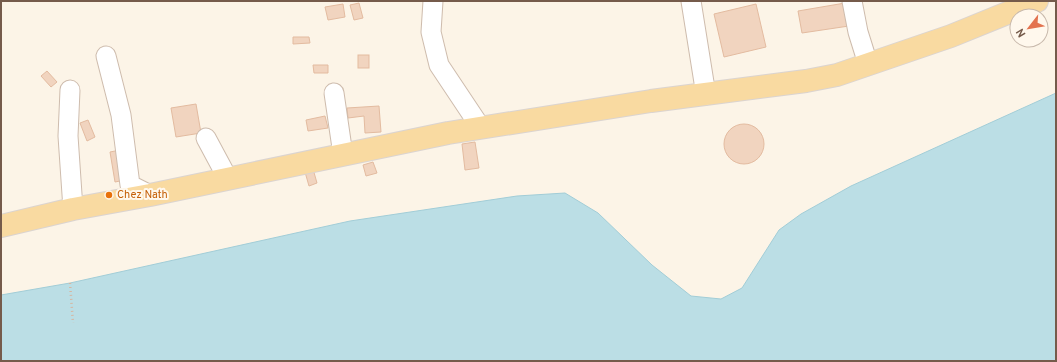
<svg xmlns="http://www.w3.org/2000/svg" width="1057" height="362" viewBox="0 0 1057 362" font-family="Overpass,sans-serif">
	<style>
		.water { fill: #bbdee5; stroke: #a2cdd7 }
		.building { fill: #f1d4bf; stroke: #e3bba0 }
		.lines { fill: none; stroke-linecap: round; stroke-linejoin: round }
		.minor-casing { stroke: #cebcad; stroke-width: 21 }
		.major-casing { stroke: #dbd4d0; stroke-width: 24 }
		.path { stroke: #d6b7a2; stroke-width: 2.5; stroke-dasharray: 1 3; stroke-linecap: butt }
		.minor { stroke: #fff; stroke-width: 19 }
		.major { stroke: #f9daa1; stroke-width: 22 }
		.food-dot { fill: #e8710a; stroke: #fff8ed; stroke-width: 1.5 }
		.labels { text-anchor: middle; dominant-baseline: central; stroke-width: 4; stroke-linejoin: round; paint-order: stroke }
		.food-label { font-size: 11px; fill: #c56008; stroke: #fff8ed; text-anchor: start }
	</style>
	<rect width="100%" height="100%" fill="#fcf4e7"/>
	<path class="water" d="M 1056,93 L 1056,361 L 1,361 L 1,295 L 70,283 L 350,221 L 517,196 L 565,193 L 598,213 L 652,265 L 691,296 L 721,299 L 742,288 L 779,230 L 801,214 L 851,186 Z"/>
	<g class="building">
		<path d="M 359,3 L 363,18 L 354,20 L 350,5 Z"/>
		<path d="M 845,3 L 849,26 L 802,33 L 798,11 Z"/>
		<path d="M 343,4 L 345,17 L 328,20 L 325,7 Z"/>
		<path d="M 756,4 L 766,47 L 724,57 L 714,14 Z"/>
		<path d="M 293,37 L 309,37 L 310,43 L 293,44 Z"/>
		<rect x="358" y="55" width="11" height="13"/>
		<path d="M 313,65 L 328,65 L 328,73 L 314,73 Z"/>
		<path d="M 47,71 L 57,82 L 51,87 L 41,76 Z"/>
		<path d="M 196,104 L 201,133 L 176,137 L 171,108 Z"/>
		<path d="M 379,106 L 381,132 L 365,133 L 364,116 L 348,118 L 347,108 Z"/>
		<path d="M 325,116 L 328,128 L 308,131 L 306,120 Z"/>
		<path d="M 88,120 L 95,137 L 87,141 L 80,123 Z"/>
		<circle cx="744" cy="144" r="20"/>
		<path d="M 475,142 L 479,168 L 465,170 L 462,144 Z"/>
		<path d="M 120,150 L 125,180 L 115,182 L 110,152 Z"/>
		<path d="M 373,162 L 377,173 L 366,176 L 363,165 Z"/>
		<path d="M 313,169 L 317,183 L 309,186 L 305,172 Z"/>
	</g>
	<g class="lines">
		<g class="minor-casing">
			<g id="minor">
				<path d="M 433,1 L 431,32 L 439,65 L 481,128"/>
				<path d="M 691,1 L 706,95"/>
				<path d="M 852,1 L 858,32 L 868,64"/>
				<path d="M 106,56 L 121,115 L 130,185 L 150,195"/>
				<path d="M 70,90 L 68,136 L 73,209"/>
				<path d="M 334,93 L 342,148 L 344,155"/>
				<path d="M 206,138 L 228,179"/>
			</g>
		</g>
		<g class="major-casing">
			<path id="major" d="M 1,226 L 73,209 L 150,195 L 448,133 L 651,101 L 806,81 L 837,75 L 951,36 L 1037,1"/>
		</g>
		<path class="path" d="M 70,283 L 73,323"/>
		<use href="#minor" class="minor"/>
		<use href="#major" class="major"/>
	</g>
	<circle class="food-dot" cx="109" cy="195" r="4"/>
	<g class="labels">
		<g class="food-label">
			<text x="117" y="195">Chez Nath</text>
		</g>
	</g>
	<rect width="1057" height="362" fill="none" stroke="#755b4b" stroke-width="4"/>
	<g transform="translate(1029 28) rotate(239)"><circle r="19" fill="#fff8ed" stroke="#c8b9ac"/>
	<path d="M0-3L7 15L0 10L-7 15Z" fill="#e3734f"/>
	<text y="-6" font-size="11" font-weight="bold" text-anchor="middle" fill="#755b4b">N</text>
	</g>
</svg>
